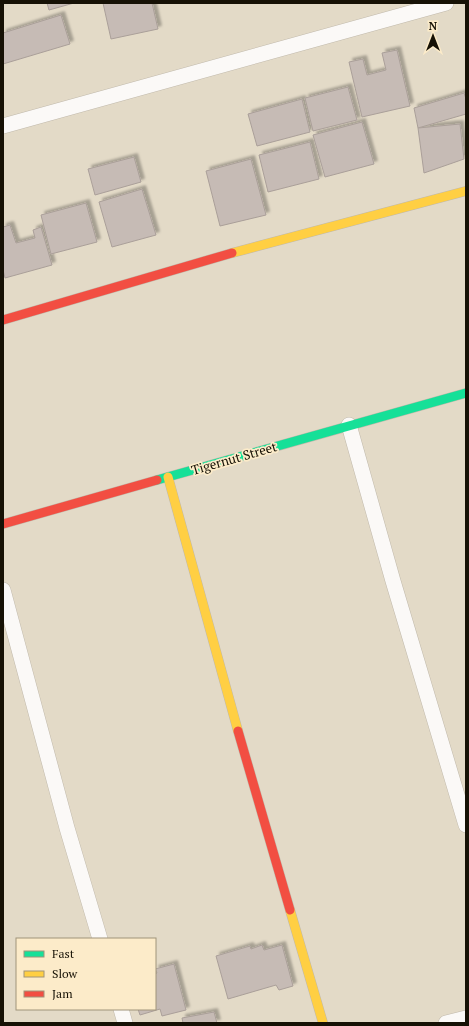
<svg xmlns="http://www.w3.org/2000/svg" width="469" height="1026" viewBox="0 0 469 1026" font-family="'PT Serif',serif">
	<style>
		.building { fill: #c6bbb5; stroke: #aa9f99; filter: url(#shadow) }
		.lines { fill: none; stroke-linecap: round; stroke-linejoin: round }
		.street-casing { stroke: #c0b9ab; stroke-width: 16 }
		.fast-casing { stroke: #c0b9ab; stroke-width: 10 }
		.slow-casing { stroke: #c0b9ab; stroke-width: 10 }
		.jam-casing { stroke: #c0b9ab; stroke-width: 10 }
		.street { stroke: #fbf9f7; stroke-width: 15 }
		.fast { stroke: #16e098; stroke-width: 9 }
		.slow { stroke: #ffcf43; stroke-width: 9 }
		.jam { stroke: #f24e42; stroke-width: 9 }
		.labels { text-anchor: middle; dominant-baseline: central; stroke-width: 3.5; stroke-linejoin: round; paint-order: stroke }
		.street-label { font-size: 13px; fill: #161105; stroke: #fcebc9 }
	</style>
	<defs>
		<filter id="shadow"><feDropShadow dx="3.5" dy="-3.5" stdDeviation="1" flood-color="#0004"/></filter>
	</defs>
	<rect width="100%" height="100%" fill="#e3dac7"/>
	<g class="building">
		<path d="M 47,3 L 74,3 L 49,10 Z"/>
		<path d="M 103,3 L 152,3 L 158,29 L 111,39 Z"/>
		<path d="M 61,15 L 70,44 L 3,64 L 3,33 Z"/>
		<path d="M 397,50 L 410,106 L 362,117 L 349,62 L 363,59 L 367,75 L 386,70 L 382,53 Z"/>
		<path d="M 348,87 L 357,120 L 313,131 L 305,98 Z"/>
		<path d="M 464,93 L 466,99 L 466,114 L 418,128 L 414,108 Z"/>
		<path d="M 302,99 L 310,132 L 257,146 L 248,114 Z"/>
		<path d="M 362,122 L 374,164 L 325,177 L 313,135 Z"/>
		<path d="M 460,124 L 464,159 L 424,173 L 418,128 Z"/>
		<path d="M 310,142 L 319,179 L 268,192 L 259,155 Z"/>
		<path d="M 134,157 L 141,182 L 95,195 L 88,169 Z"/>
		<path d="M 251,159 L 266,215 L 220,226 L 206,171 Z"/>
		<path d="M 142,189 L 156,235 L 112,247 L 99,202 Z"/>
		<path d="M 86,203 L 97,242 L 51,254 L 41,215 Z"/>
		<path d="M 10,225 L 16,243 L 35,238 L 33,230 L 41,227 L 52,265 L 5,278 L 3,270 L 3,227 Z"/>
		<path d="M 262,945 L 264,950 L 282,945 L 293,986 L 279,990 L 276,985 L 228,999 L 216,956 L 250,946 L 251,949 Z"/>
		<path d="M 174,964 L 186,1010 L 162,1016 L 160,1009 L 140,1015 L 138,1009 L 155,1009 L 155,974 L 157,973 L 155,969 Z"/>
		<path d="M 214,1012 L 217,1023 L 183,1023 L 182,1018 Z"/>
	</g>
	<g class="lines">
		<g class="street-casing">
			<g id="street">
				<path d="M 3,126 L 446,3"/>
				<path d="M 349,425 L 393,581 L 466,825"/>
				<path d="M 3,590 L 67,828 L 100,939"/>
				<path d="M 121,1009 L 125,1023"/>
				<path d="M 446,1023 L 466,1018"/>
			</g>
		</g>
		<g class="fast-casing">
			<path id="fast" d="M 157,480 L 466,393"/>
		</g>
		<g class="slow-casing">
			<g id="slow">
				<path d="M 232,253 L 466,191"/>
				<path d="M 168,477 L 238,731"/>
				<path d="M 290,910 L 323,1023"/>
			</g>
		</g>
		<g class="jam-casing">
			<g id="jam">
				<path d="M 3,320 L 232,253"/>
				<path d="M 3,524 L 157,480"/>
				<path d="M 238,731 L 290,910"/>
			</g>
		</g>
		<use href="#street" class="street"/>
		<use href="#fast" class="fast"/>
		<use href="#slow" class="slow"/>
		<use href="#jam" class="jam"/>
	</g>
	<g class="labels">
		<g class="street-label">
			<text transform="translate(234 458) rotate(-16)">Tigernut Street</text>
		</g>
	</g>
	<rect width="469" height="1026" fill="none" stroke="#161105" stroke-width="8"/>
	<rect x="16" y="938" width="140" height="72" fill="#fcebc9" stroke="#a0947b"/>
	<rect x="24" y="951" width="20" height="6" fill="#16e098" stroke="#a0947b"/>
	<text x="52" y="958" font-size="12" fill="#161105">Fast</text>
	<rect x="24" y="971" width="20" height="6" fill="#ffcf43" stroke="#a0947b"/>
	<text x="52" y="978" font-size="12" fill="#161105">Slow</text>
	<rect x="24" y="991" width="20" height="6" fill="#f24e42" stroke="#a0947b"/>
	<text x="52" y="998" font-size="12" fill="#161105">Jam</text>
	<g transform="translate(433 36)" stroke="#fcebc9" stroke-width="3" paint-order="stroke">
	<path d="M0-3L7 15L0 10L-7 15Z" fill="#161105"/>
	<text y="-6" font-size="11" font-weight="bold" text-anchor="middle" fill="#161105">N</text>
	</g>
</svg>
